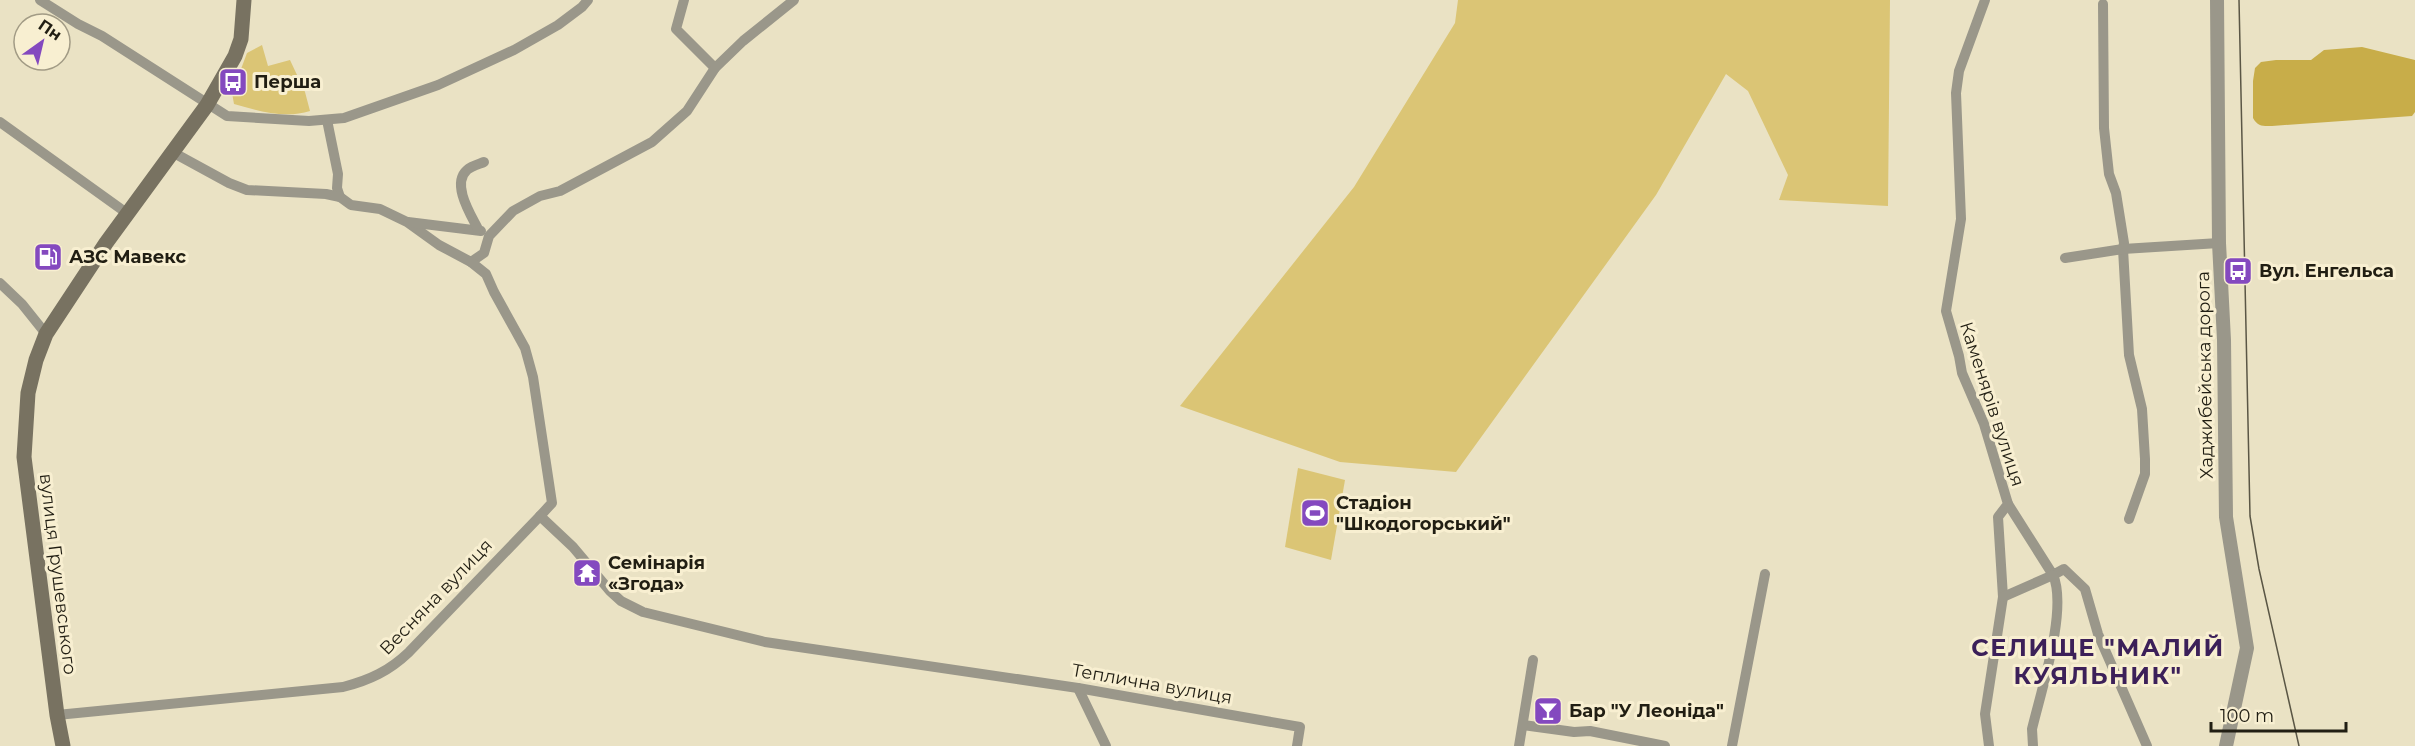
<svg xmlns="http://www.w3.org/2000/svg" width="2415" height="746" viewBox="0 0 2415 746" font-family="Montserrat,sans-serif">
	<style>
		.green { fill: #dbc575 }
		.water { fill: #c8ad49 }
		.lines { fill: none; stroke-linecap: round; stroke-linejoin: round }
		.minor { stroke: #9a978a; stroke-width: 10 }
		.tertiary { stroke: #9a978a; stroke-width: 14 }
		.secondary { stroke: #787261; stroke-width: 15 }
		.tram { stroke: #5a5645; stroke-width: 1.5 }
		.labels { text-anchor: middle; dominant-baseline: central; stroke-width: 6; stroke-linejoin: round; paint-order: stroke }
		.poi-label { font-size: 18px; font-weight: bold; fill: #211e13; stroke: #f8efd1; text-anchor: start }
		.street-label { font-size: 18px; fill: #211e13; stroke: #f8efd1 }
		.district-label { font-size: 24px; font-weight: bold; letter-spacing: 1.5px; fill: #3c2059; stroke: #f8efd1 }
	</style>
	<rect width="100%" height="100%" fill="#eae2c4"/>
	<g class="green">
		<path d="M 1458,0 L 1890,0 L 1888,206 L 1779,200 L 1788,175 L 1748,91 L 1726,74 L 1656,195 L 1456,472 L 1340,462 L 1180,406 L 1354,187 L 1455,23 Z"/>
		<path d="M 262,45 L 268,66 L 290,60 L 305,92 L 310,111 C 285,119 258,111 234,104 L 232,93 L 247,53 Z"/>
		<path d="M 1298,468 L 1345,480 L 1331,560 L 1285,547 Z"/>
	</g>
	<path class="water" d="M 2362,47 L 2415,60 L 2415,112 L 2412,116 L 2272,126 C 2263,126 2258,127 2253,118 L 2253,81 L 2255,68 L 2261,62 L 2276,60 L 2311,60 L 2324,50 Z"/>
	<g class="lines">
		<g class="minor">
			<path d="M 40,0 L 78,24 L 102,36 L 227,116 L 309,121 L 344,118 L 438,85 L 514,50 L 558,25 L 582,7 L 588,0"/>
			<path d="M 684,0 L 676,29 L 715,68"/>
			<path d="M 1985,0 L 1959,71 L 1956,93 L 1961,219 L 1946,311 L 1959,356 L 1962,373 L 1984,424 L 2008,504 L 1998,517 L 2003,597 L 1985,714 L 1989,746"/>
			<path d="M 2103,4 L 2104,128 L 2109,174 L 2116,193 L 2124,243 L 2123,249 L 2129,355 L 2142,409 L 2145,459 L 2145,474 L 2129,519"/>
			<path d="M 327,120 L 338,174 L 337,188 L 340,197"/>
			<path d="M 0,122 L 128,214"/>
			<path d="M 174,153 L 229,183 L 247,190 L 326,194 L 340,197 L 351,205 L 380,209 L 407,222 L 439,245 L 471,262 L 484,253 L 489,236 L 513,211 L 540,196 L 560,191 L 652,142 L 687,111 L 715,68 L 743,41 L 794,0"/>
			<path d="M 408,222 L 481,231"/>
			<path d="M 478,229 C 471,215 451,184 467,170 C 471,166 479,164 484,162"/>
			<path d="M 2065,258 L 2123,249 L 2219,243"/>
			<path d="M 471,262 L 486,274 L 494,292 L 525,348 L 533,377 L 552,503 L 540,516"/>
			<path d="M 0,283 L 22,304 L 46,334"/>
			<path d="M 2008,504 L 2053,575 L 2064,569 L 2085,589 L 2098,634 L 2147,746"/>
			<path d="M 2003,597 L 2053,575 C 2068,609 2041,691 2032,729 L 2033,746"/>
			<path d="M 1078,688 L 1106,746"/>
			<path d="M 57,715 L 343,687 C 370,680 389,671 409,652 L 540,516 L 573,547 L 610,591 L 621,601 L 643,612 L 765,642 L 1078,688 L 1300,727 L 1297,746"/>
			<path d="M 1523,725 L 1574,732 L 1590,731 L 1665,746"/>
			<path d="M 1519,746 L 1533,660"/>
			<path d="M 1732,746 L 1765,574"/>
		</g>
		<path class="tertiary" d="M 2217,0 L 2219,243 L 2224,340 L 2226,517 L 2247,648 L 2226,746"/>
		<path class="secondary" d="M 63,746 L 57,715 L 24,457 L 28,393 L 36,360 L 46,334 L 106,243 L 207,105 L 235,56 L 241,39 L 244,0"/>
		<path class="tram" d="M 2239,0 L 2250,516 L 2259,569 L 2299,746"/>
	</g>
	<defs>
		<g id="bus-square" transform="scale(1.5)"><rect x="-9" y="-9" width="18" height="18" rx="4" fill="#8449bf" stroke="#f8efd1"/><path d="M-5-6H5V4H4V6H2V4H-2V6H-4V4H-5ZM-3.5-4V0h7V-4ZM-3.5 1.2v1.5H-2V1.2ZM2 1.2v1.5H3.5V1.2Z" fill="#fff"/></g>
		<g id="fuel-square" transform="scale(1.5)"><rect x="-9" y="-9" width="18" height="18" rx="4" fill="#8449bf" stroke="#f8efd1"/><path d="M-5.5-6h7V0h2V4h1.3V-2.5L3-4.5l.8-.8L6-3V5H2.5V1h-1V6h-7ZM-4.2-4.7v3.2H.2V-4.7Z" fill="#fff"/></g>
		<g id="stadium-square" transform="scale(1.5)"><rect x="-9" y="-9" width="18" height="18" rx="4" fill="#8449bf" stroke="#f8efd1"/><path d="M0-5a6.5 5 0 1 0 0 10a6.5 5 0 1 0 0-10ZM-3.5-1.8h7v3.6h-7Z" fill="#fff"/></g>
		<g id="temple-square" transform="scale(1.5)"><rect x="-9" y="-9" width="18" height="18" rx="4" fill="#8449bf" stroke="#f8efd1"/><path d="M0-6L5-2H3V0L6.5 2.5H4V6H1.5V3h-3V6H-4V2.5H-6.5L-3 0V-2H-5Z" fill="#fff"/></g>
		<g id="bar-square" transform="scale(1.5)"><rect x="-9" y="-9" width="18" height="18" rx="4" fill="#8449bf" stroke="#f8efd1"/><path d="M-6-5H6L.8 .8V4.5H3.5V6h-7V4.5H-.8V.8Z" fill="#fff"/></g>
	</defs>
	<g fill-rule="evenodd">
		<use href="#bus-square" x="233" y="82"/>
		<use href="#fuel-square" x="48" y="257"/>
		<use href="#bus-square" x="2238" y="271"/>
		<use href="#stadium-square" x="1315" y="513"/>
		<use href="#temple-square" x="587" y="573"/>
		<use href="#bar-square" x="1548" y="711"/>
	</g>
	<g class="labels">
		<g class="poi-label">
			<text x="254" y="82">Перша</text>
			<text x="69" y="257">АЗС Мавекс</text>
			<text x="2259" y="271">Вул. Енгельса</text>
			<text x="1336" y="503">Стадіон<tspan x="1336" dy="21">"Шкодогорський"</tspan></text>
			<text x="608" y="563">Семінарія<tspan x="608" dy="21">«Згода»</tspan></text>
			<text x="1569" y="711">Бар "У Леоніда"</text>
		</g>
		<g class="street-label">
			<text transform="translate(2205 375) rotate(-91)">Хаджибейська дорога</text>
			<text transform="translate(1992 404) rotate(72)">Каменярів вулиця</text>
			<text transform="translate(58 574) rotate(83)">вулиця Грушевського</text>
			<text transform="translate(436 597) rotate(-46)">Весняна вулиця</text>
			<text transform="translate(1152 684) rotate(10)">Теплична вулиця</text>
		</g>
		<g class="district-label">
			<text x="2098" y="647">СЕЛИЩЕ "МАЛИЙ<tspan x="2098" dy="28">КУЯЛЬНИК"</tspan></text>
		</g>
	</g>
	<g transform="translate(42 42) rotate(34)"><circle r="28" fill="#f8efd1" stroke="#a29b85" stroke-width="1.5"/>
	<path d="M0-4.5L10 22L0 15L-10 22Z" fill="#8449bf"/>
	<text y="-9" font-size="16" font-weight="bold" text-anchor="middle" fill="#211e13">Пн</text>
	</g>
	<path d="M2211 722v9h135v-9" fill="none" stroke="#211e13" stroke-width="3"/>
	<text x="2220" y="722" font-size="18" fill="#211e13" stroke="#f8efd1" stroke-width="4.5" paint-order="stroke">100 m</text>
</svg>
